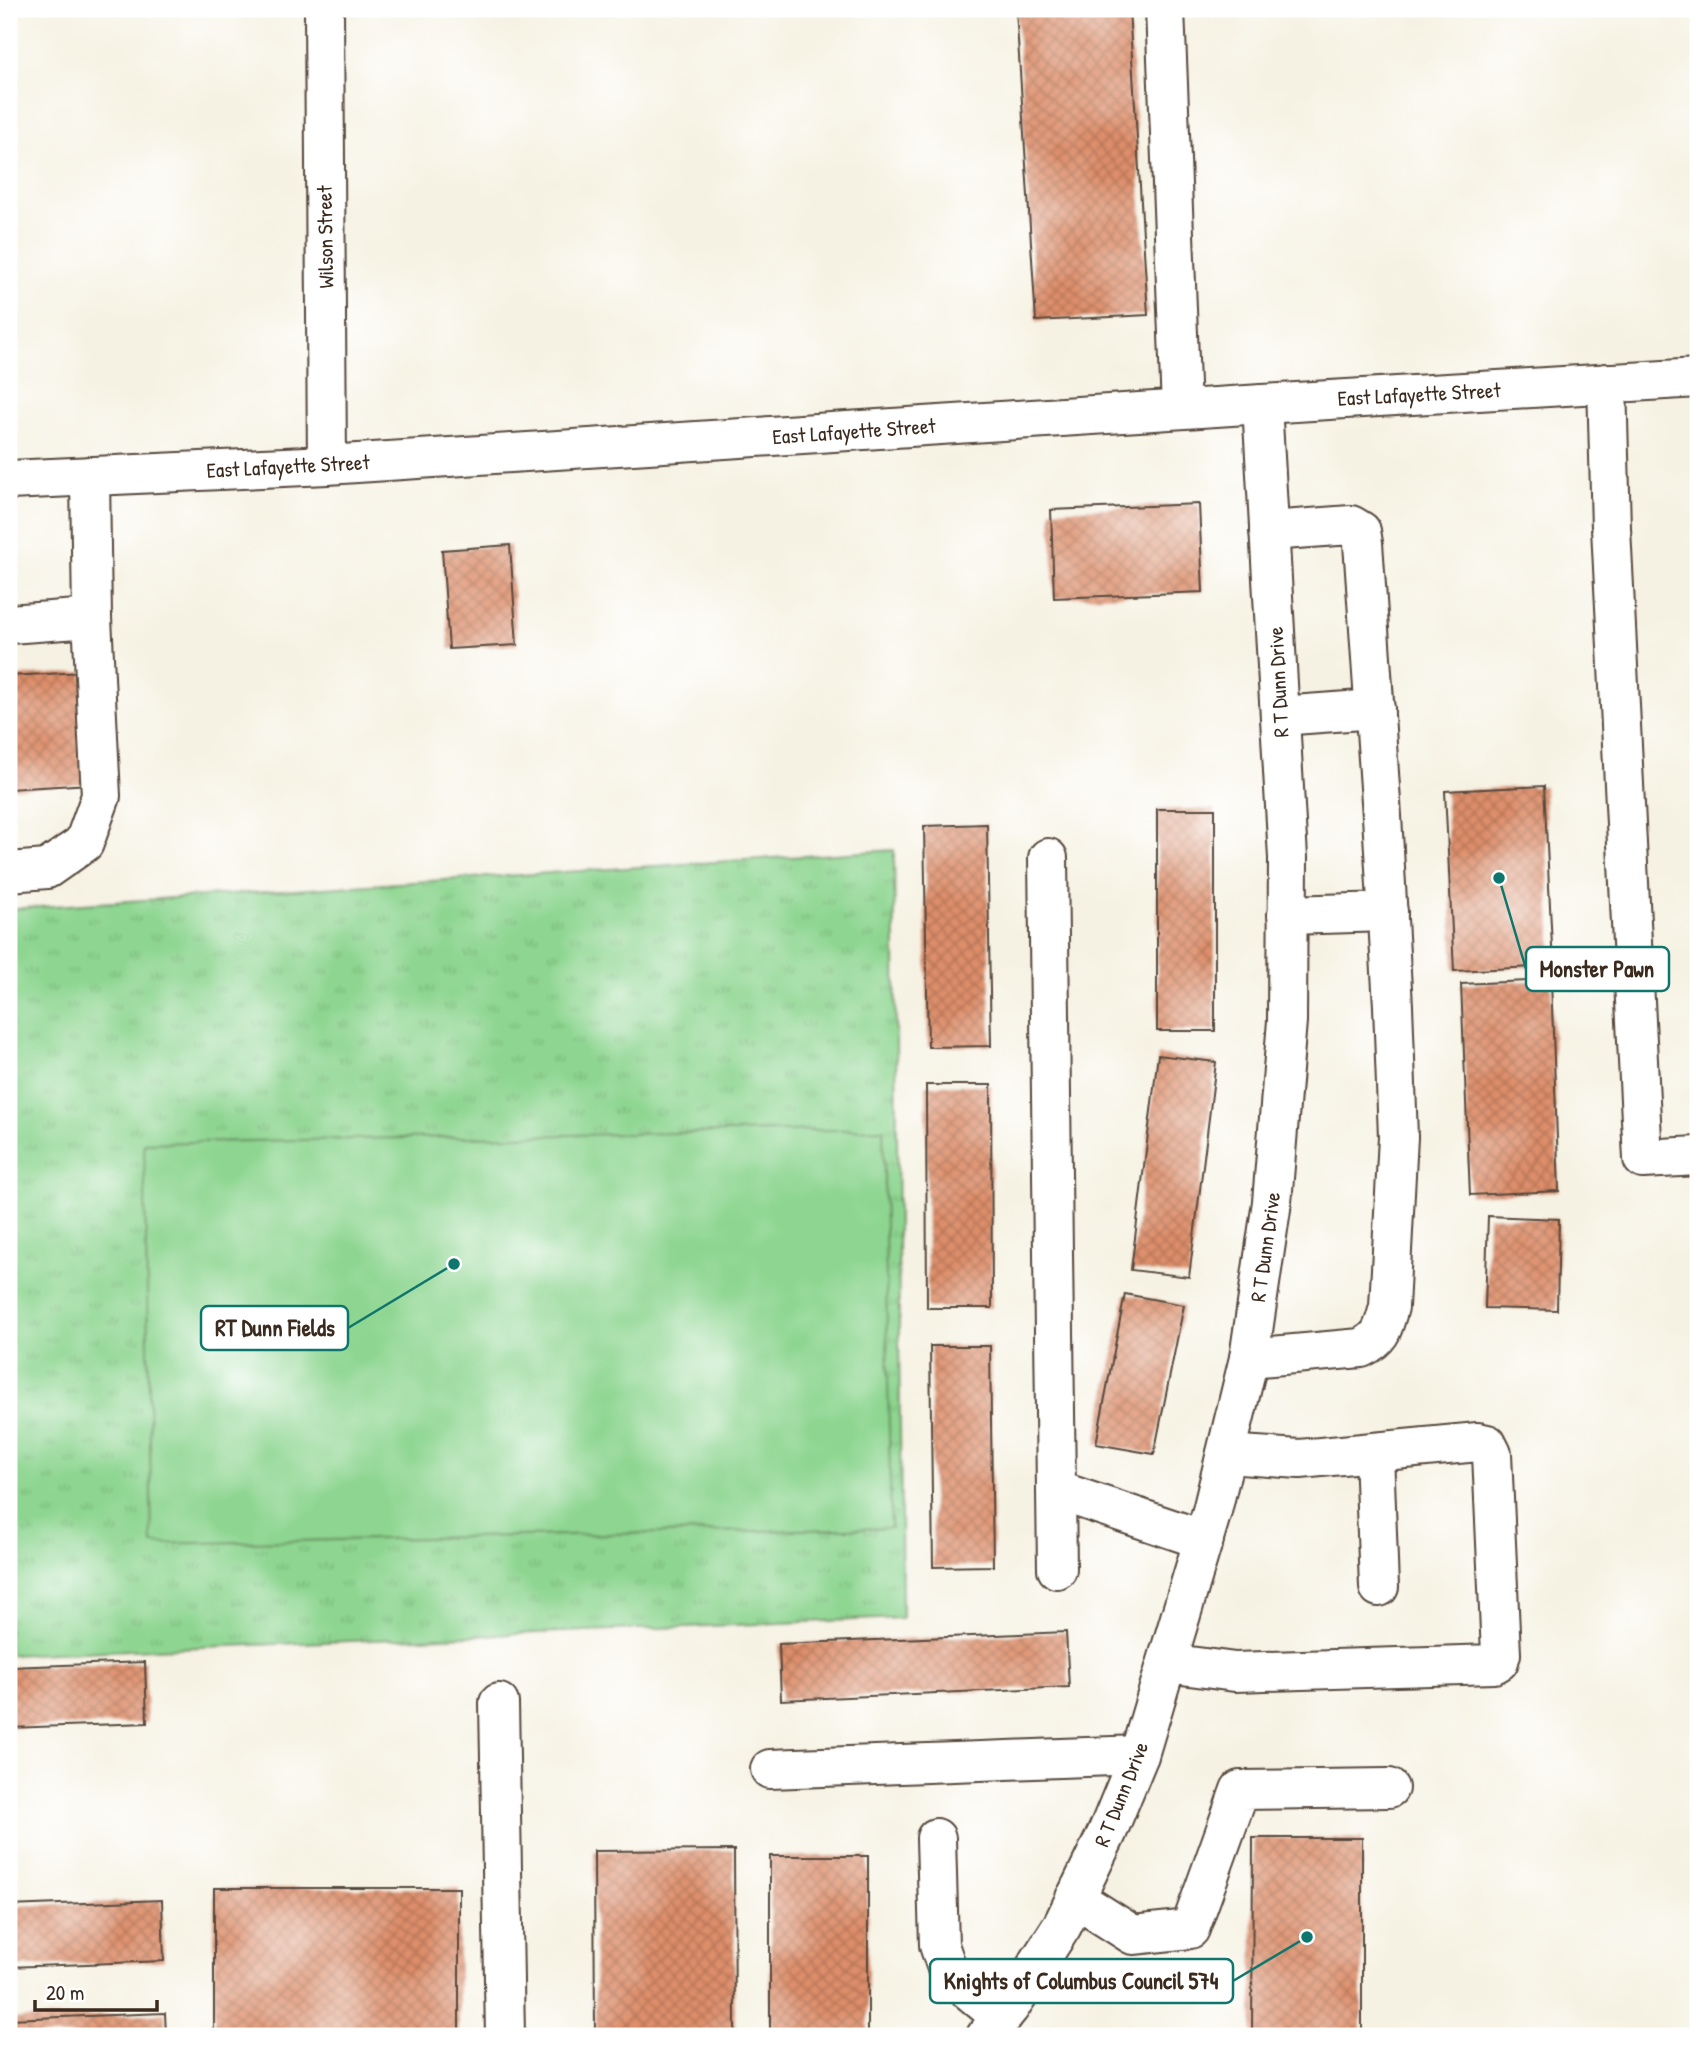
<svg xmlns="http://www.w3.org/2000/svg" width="1707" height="2045" viewBox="0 0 1707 2045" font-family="'Patrick Hand',sans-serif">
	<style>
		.park { fill: url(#park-tufts); stroke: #648057; stroke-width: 2 }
		.pitch { fill: #8dd590; stroke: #648057; stroke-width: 2 }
		.building { fill: url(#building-cross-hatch) }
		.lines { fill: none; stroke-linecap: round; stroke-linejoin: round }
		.minor-casing { stroke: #57483c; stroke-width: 42 }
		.minor { stroke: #fff; stroke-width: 38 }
		.labels { text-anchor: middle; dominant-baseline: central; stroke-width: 7; stroke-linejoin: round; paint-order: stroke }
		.street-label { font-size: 21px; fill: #3b2a1e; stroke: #fff }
		.leader { fill: none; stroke: #0f766e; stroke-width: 2.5 }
		.callout-dot { fill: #0f766e; stroke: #fff; stroke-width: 2.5 }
		.callout { fill: #fff; stroke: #0f766e; stroke-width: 2.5 }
		.callout-label { font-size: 23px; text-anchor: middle; font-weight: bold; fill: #3b2a1e }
	</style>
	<defs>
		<pattern id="park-tufts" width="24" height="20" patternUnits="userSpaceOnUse" patternTransform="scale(1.75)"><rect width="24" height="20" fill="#8dd590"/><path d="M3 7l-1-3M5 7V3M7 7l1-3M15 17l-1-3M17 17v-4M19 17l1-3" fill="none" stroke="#7bb77c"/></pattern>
		<pattern id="building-cross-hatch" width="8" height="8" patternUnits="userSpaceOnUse" patternTransform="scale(1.75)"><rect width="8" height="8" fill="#dd8e6a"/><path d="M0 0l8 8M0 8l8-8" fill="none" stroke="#b47457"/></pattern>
	</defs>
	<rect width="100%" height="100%" fill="#fff"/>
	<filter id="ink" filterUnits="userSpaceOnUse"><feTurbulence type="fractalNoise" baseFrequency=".0143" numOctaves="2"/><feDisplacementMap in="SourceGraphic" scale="14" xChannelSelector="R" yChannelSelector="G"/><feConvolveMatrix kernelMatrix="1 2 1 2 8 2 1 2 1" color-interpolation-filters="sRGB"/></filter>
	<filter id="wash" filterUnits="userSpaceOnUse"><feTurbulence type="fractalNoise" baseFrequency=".00686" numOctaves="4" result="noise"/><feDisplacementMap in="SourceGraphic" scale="28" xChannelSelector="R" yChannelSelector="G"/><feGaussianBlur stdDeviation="1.57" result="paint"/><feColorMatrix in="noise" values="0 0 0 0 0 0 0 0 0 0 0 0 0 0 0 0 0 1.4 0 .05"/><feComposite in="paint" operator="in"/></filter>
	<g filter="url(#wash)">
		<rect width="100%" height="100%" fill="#f6f2e3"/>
		<path class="park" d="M 894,850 L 902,1618 L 9,1655 L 9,909 Z"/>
		<path class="pitch" d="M 883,1129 L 891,1528 L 152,1544 L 144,1143 Z"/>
		<g id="blocks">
			<g class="building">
				<path d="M 1016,9 L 1129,9 L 1148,315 L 1036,321 Z"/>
				<path d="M 1199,504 L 1203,592 L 1054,598 L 1051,510 Z"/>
				<path d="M 510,545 L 517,645 L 449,649 L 442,550 Z"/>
				<path d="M 83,672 L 90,784 L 9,789 L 9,676 Z"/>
				<path d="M 1544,786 L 1553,966 L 1454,971 L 1445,791 Z"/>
				<rect x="1157" y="809" width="58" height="222"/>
				<path d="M 987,824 L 991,1046 L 928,1047 L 924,826 Z"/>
				<path d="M 1551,980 L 1559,1191 L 1470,1195 L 1461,984 Z"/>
				<path d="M 1158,1055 L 1216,1062 L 1189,1277 L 1131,1270 Z"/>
				<path d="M 926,1085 L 991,1085 L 992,1308 L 927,1308 Z"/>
				<path d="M 1488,1216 L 1559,1219 L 1557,1310 L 1485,1308 Z"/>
				<path d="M 1125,1294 L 1184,1305 L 1154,1454 L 1096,1444 Z"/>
				<path d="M 930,1346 L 990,1346 L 993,1566 L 933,1567 Z"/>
				<path d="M 1066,1632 L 1069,1687 L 781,1700 L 779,1644 Z"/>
				<path d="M 145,1662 L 147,1723 L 9,1728 L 9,1667 Z"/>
				<path d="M 1253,1838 L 1362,1838 L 1362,2036 L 1252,2036 Z"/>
				<path d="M 734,1850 L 735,2036 L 595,2036 L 594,1851 Z"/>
				<rect x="770" y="1856" width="98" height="180"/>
				<rect x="214" y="1888" width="245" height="148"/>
				<path d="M 162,1900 L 164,1961 L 9,1967 L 9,1906 Z"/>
				<path d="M 165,2013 L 166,2036 L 9,2036 L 9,2019 Z"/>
			</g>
		</g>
	</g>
	<g filter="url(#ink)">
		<use href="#blocks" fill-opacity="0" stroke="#57483c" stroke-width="2"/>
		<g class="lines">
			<g class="minor-casing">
				<g id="minor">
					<path d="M 324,9 L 327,465"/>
					<path d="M 1165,9 L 1181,409"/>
					<path d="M 1607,383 L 1611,528 L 1643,1159 L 1698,1156"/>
					<path d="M 9,480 L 327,465 L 1262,404 L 1698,378"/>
					<path d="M 9,624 L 92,618 L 90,476"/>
					<path d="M 1280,716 L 1375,709"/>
					<path d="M 1048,858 L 1056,1490 L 1204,1540"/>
					<path d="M 9,872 L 47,869 L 84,843 L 101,796 L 92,618"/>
					<path d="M 1287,915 L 1388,912"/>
					<path d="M 1249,1358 L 1361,1348 C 1382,1338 1383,1328 1389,1307 L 1398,1137 L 1393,1006 L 1382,816 L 1363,543 L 1361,531 L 1351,525 L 1269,531"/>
					<path d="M 1374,1453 L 1379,1587"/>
					<path d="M 1056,1490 L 1057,1569"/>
					<path d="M 1167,1663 L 1235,1672 L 1494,1664 L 1499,1661 L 1501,1654 L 1492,1454 L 1487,1444 L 1478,1442 L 1300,1459 L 1226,1454"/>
					<path d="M 499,1703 L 505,2036"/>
					<path d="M 770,1769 L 1139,1755"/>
					<path d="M 936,1838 L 939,1945 L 949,1974 L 1002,2018"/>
					<path d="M 1075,1898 L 1133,1935 L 1190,1929 L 1240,1790 L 1389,1788"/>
					<path d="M 986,2036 L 1010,2007 L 1062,1926 L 1107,1833 L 1139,1755 L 1212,1511 L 1249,1358 L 1272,1202 L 1287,1021 L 1288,858 L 1262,404"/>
				</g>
			</g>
			<use href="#minor" class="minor"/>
		</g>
	</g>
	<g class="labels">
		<g class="street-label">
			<text transform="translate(325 237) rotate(-91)">Wilson Street</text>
			<text transform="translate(1419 394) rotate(-3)">East Lafayette Street</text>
			<text transform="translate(854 431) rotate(-4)">East Lafayette Street</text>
			<text transform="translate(288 466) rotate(-3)">East Lafayette Street</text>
			<text transform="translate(1278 682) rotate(-93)">R T Dunn Drive</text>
			<text transform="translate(1265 1247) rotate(-82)">R T Dunn Drive</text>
			<text transform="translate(1121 1794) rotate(-68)">R T Dunn Drive</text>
		</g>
	</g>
	<path class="leader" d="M1499 878L1526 969M454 1264L348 1328M1307 1937L1233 1981"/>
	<g class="callout-dot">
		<circle cx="1499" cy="878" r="7"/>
		<circle cx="454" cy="1264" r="7"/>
		<circle cx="1307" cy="1937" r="7"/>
	</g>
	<g class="callout">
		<rect x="1526" y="947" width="143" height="44" rx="7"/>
		<rect x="201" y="1306" width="147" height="44" rx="7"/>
		<rect x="930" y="1959" width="303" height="44" rx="7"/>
	</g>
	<g class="callout-label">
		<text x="1597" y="977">Monster Pawn</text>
		<text x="275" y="1336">RT Dunn Fields</text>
		<text x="1081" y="1989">Knights of Columbus Council 574</text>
	</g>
	<rect width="1707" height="2045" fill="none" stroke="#fff" stroke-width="35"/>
	<path d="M35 2000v10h122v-10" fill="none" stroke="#3b2a1e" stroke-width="3.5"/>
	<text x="46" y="2000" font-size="21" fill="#3b2a1e" stroke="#ffffff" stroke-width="5" paint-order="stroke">20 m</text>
</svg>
